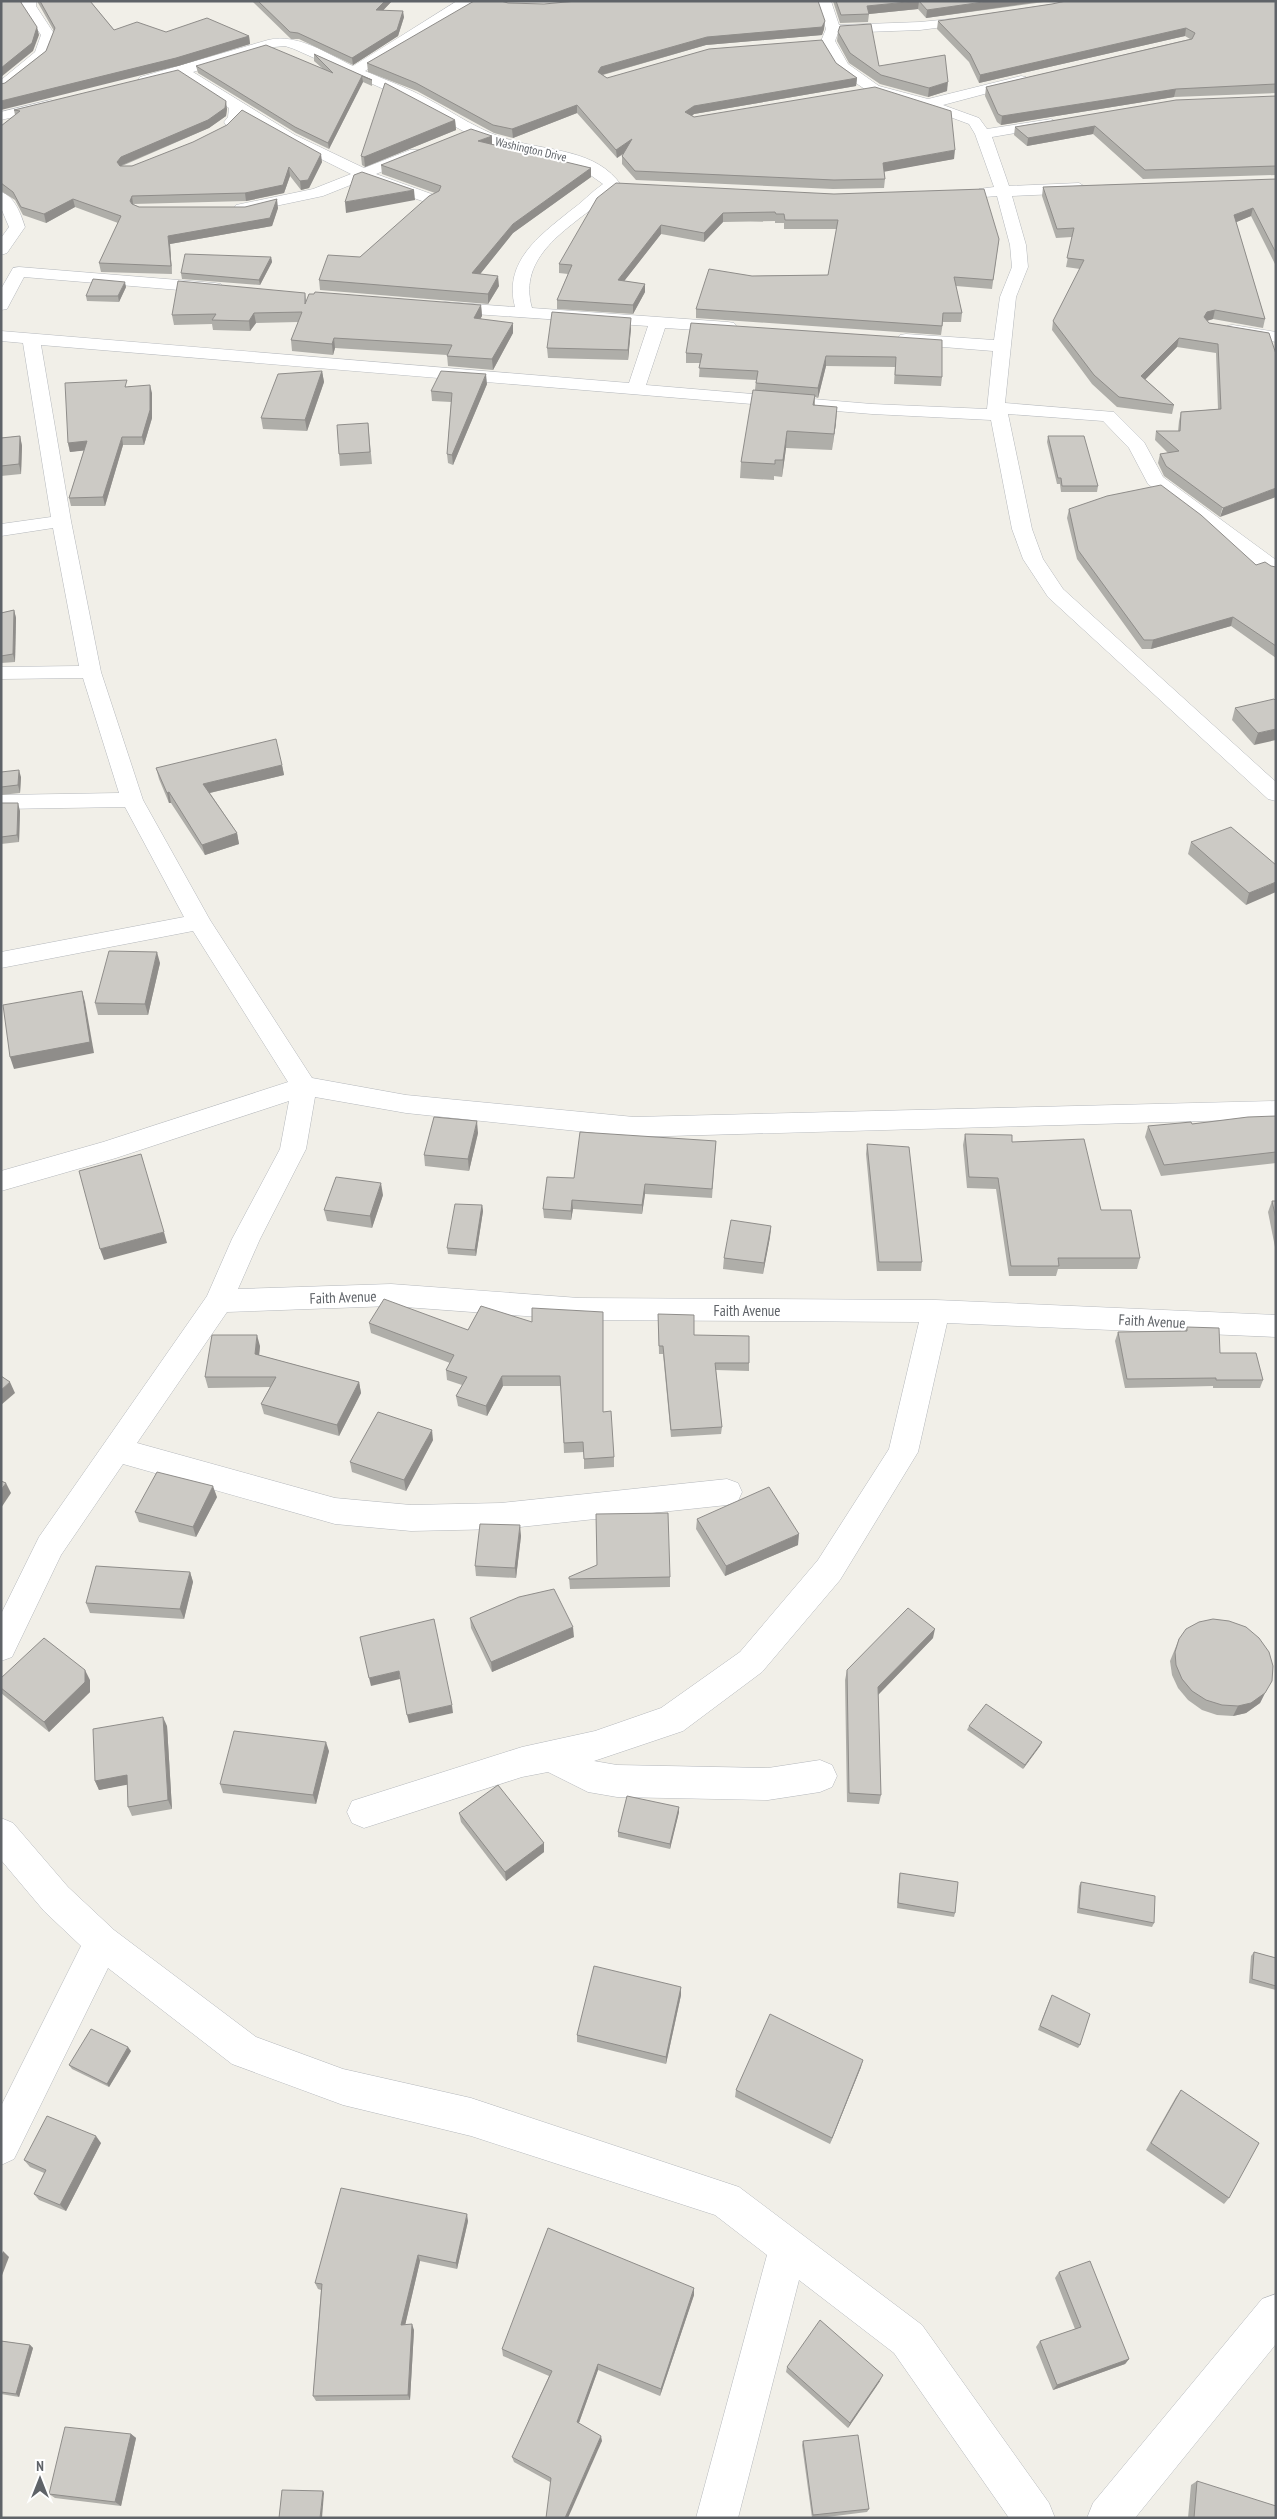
<svg xmlns="http://www.w3.org/2000/svg" width="1277" height="2519" viewBox="0 0 1277 2519" font-family="'PT Sans Narrow',sans-serif">
	<style>
		.lines { fill: none; stroke-linecap: round; stroke-linejoin: round }
		.minor-casing { stroke: #b5b8bc; stroke-width: 1 }
		.minor { fill: #fff; fill-rule: evenodd }
		.wall { fill: #afaea9 }
		.shaded-wall { fill: #8f8d8a }
		.building { fill: #cccac5; stroke: #8f8d8a }
		.labels { text-anchor: middle; dominant-baseline: central; stroke-width: 4; stroke-linejoin: round; paint-order: stroke }
		.far-street-label { font-size: 12px; fill: #5f6368; stroke: #fff }
		.street-label { font-size: 15px; fill: #5f6368; stroke: #fff }
	</style>
	<rect width="100%" height="100%" fill="#f1efe8"/>
	<g class="lines">
		<g class="minor-casing">
			<g id="minor">
				<path d="M 22,1 L 36,1 L 36,6 L 55,35 L 46,57 L 6,90 L 1,91 L 1,80 L 35,52 L 41,35 L 22,6 Z"/>
				<path d="M 457,1 L 474,1 L 365,71 C 386,80 408,88 428,99 C 456,114 482,133 514,141 C 550,151 597,150 621,185 C 617,191 609,195 603,200 C 568,229 517,256 532,308 L 728,322 L 734,323 L 737,327 L 734,331 L 728,332 L 665,328 L 646,385 L 872,404 L 987,409 L 993,351 L 906,344 L 900,343 L 897,339 L 900,335 L 906,334 L 994,340 L 1000,297 L 1012,267 L 1010,245 L 997,196 L 985,197 L 977,192 L 979,189 L 994,187 L 975,134 L 969,124 L 923,107 L 869,92 L 837,70 L 821,41 L 826,29 L 817,1 L 831,1 L 839,25 L 920,22 L 980,16 L 982,19 L 980,22 L 975,23 L 920,30 L 838,33 L 835,41 L 848,64 L 879,86 L 928,99 L 1021,76 L 1026,77 L 1028,80 L 1026,83 L 943,105 L 979,118 L 987,129 L 1051,119 L 1058,123 L 1051,127 L 992,137 L 1009,186 L 1079,183 L 1087,188 L 1079,193 L 1012,196 L 1026,245 L 1028,267 L 1016,297 L 1005,403 L 1114,412 L 1144,442 L 1163,477 L 1276,560 L 1276,576 L 1269,574 L 1148,484 L 1129,448 L 1103,421 L 1008,414 L 1032,529 L 1043,559 L 1063,589 L 1276,782 L 1276,801 L 1268,799 L 1048,597 L 1023,559 L 1012,529 L 991,420 L 872,414 L 41,345 L 71,521 L 101,672 L 143,800 L 210,920 L 312,1078 L 406,1095 L 634,1117 L 1276,1101 L 1276,1119 L 634,1137 L 406,1113 L 315,1097 L 306,1149 L 260,1239 L 238,1289 L 391,1284 L 579,1298 L 936,1300 L 1276,1315 L 1276,1337 L 947,1323 L 918,1452 L 840,1580 L 762,1672 L 683,1731 L 594,1761 L 617,1765 L 768,1768 L 820,1760 L 832,1765 L 837,1776 L 832,1787 L 820,1792 L 768,1800 L 617,1797 L 588,1792 L 548,1772 L 522,1777 L 364,1828 L 352,1823 L 347,1812 L 352,1801 L 522,1747 L 595,1731 L 661,1708 L 740,1652 L 818,1560 L 889,1449 L 919,1322 L 579,1320 L 391,1306 L 227,1312 L 137,1443 L 335,1498 L 411,1505 L 501,1503 L 727,1479 L 738,1483 L 742,1492 L 738,1501 L 727,1505 L 501,1529 L 411,1531 L 335,1524 L 123,1464 L 61,1555 L 12,1657 L 1,1661 L 1,1614 L 39,1537 L 207,1296 L 232,1239 L 280,1149 L 289,1101 L 116,1158 L 1,1191 L 1,1171 L 103,1142 L 288,1082 L 193,931 L 1,968 L 1,952 L 184,917 L 125,807 L 1,809 L 1,795 L 119,793 L 83,678 L 1,679 L 1,667 L 79,666 L 53,528 L 1,536 L 1,524 L 51,517 L 23,343 L 1,341 L 1,331 L 629,383 L 648,326 L 445,312 L 439,311 L 437,307 L 439,303 L 445,302 L 515,307 C 503,262 539,236 570,211 C 582,203 591,192 603,184 L 579,167 L 565,161 L 503,148 L 476,138 L 397,95 L 294,49 L 285,46 L 274,47 L 193,72 L 295,135 L 364,168 L 410,150 L 420,150 L 423,153 L 420,156 L 376,174 L 437,196 L 439,199 L 437,202 L 425,202 L 363,180 L 323,196 L 242,213 L 234,208 L 236,205 L 313,189 L 351,174 L 285,141 L 243,116 L 236,125 L 226,125 L 224,122 L 228,117 L 229,108 L 180,76 L 145,84 L 138,80 L 140,77 L 268,40 C 298,33 327,54 353,66 Z"/>
				<path d="M 50,100 L 55,101 L 57,104 L 55,107 L 1,120 L 1,112 Z"/>
				<path d="M 1,192 C 15,196 21,215 25,227 L 7,253 L 1,255 L 1,238 L 9,227 L 1,208 Z"/>
				<path d="M 19,267 L 215,283 L 221,284 L 223,288 L 221,292 L 215,293 L 24,277 L 7,309 L 1,310 L 1,289 L 13,268 Z"/>
				<path d="M 1233,325 L 1276,332 L 1276,342 L 1227,334 L 1224,330 L 1227,326 Z"/>
				<path d="M 1,1818 L 13,1823 L 68,1887 L 114,1930 L 256,2037 L 343,2069 L 471,2098 L 739,2187 L 922,2325 L 1049,2503 L 1055,2518 L 1009,2518 L 894,2353 L 799,2280 L 738,2518 L 696,2518 L 767,2255 L 715,2215 L 471,2136 L 343,2105 L 232,2064 L 108,1968 L 14,2159 L 1,2165 L 1,2106 L 81,1946 L 44,1911 L 1,1860 Z"/>
				<path d="M 1276,2294 L 1276,2344 L 1135,2518 L 1087,2518 L 1093,2503 L 1262,2299 Z"/>
			</g>
		</g>
		<use href="#minor" class="minor"/>
	</g>
	<g class="wall">
		<path d="M 37,1 L 90,1 L 114,30 L 249,36 L 250,44 L 178,66 L 5,83 L 46,51 L 54,31 Z"/>
		<path d="M 252,1 L 392,1 L 383,10 L 404,17 L 398,36 L 353,65 L 299,39 L 291,39 Z"/>
		<path d="M 534,1 L 561,1 L 539,2 Z"/>
		<path d="M 833,1 L 1055,1 L 1044,2 L 926,18 L 918,9 L 869,14 L 868,22 L 840,23 Z"/>
		<path d="M 1276,1 L 1276,93 L 1174,97 L 1001,125 L 997,122 L 985,96 L 986,87 L 1190,39 L 1185,36 L 979,83 L 969,62 L 937,29 L 938,21 L 1052,4 Z"/>
		<path d="M 508,3 L 824,29 L 822,35 L 706,45 L 603,75 L 607,78 L 836,63 L 857,78 L 856,86 L 694,114 L 692,116 L 694,117 L 954,159 L 884,171 L 885,179 L 884,188 L 833,189 L 636,180 L 622,164 L 622,156 L 623,154 L 617,158 L 577,113 L 513,138 L 494,133 L 417,91 L 368,72 L 367,63 Z"/>
		<path d="M 838,32 L 879,66 L 947,91 L 928,97 L 880,84 L 849,63 L 837,41 Z"/>
		<path d="M 314,54 L 372,80 L 372,86 L 363,82 L 329,149 L 296,133 L 198,73 L 196,66 L 322,68 L 314,61 Z"/>
		<path d="M 1276,96 L 1276,175 L 1143,179 L 1093,134 L 1027,146 L 1014,135 L 1015,127 Z"/>
		<path d="M 227,109 L 226,116 L 209,128 L 122,166 L 322,162 L 309,188 L 301,190 L 290,176 L 284,193 L 246,201 L 133,204 L 139,207 L 278,208 L 272,226 L 170,244 L 172,274 L 101,272 L 99,263 L 118,223 L 75,207 L 46,223 L 23,215 L 15,200 L 1,191 L 1,126 L 15,115 L 14,110 Z"/>
		<path d="M 455,120 L 456,130 L 365,167 L 362,165 L 361,156 Z"/>
		<path d="M 492,145 L 591,168 L 591,177 L 513,233 L 480,274 L 499,286 L 488,304 L 320,290 L 319,280 L 360,257 L 435,193 L 382,174 L 381,165 Z"/>
		<path d="M 1276,179 L 1276,266 L 1251,216 L 1236,222 L 1265,319 L 1263,328 L 1213,319 L 1207,321 L 1209,323 L 1269,333 L 1220,517 L 1164,476 L 1158,463 L 1160,454 L 1168,453 L 1155,440 L 1156,431 L 1178,431 L 1179,421 L 1181,412 L 1218,409 L 1216,353 L 1177,347 L 1145,379 L 1174,405 L 1172,414 L 1117,407 L 1092,384 L 1052,330 L 1053,321 L 1080,269 L 1066,267 L 1072,237 L 1056,238 L 1042,196 L 1043,187 Z"/>
		<path d="M 616,183 L 999,239 L 992,289 L 956,286 L 962,313 L 961,322 L 943,322 L 941,335 L 696,318 L 696,309 L 752,276 L 828,275 L 837,229 L 784,229 L 784,223 L 775,223 L 775,221 L 723,222 L 704,242 L 661,234 L 624,281 L 645,284 L 645,292 L 633,314 L 557,309 L 557,300 L 568,274 L 559,273 L 559,264 Z"/>
		<path d="M 271,257 L 272,262 L 260,285 L 182,279 L 181,273 Z"/>
		<path d="M 126,287 L 119,302 L 87,301 L 86,296 Z"/>
		<path d="M 305,293 L 306,300 L 481,305 L 482,316 L 480,318 L 513,333 L 493,370 L 448,366 L 447,355 L 335,348 L 333,355 L 292,351 L 291,340 L 298,322 L 256,323 L 250,331 L 213,330 L 212,324 L 174,325 L 172,315 Z"/>
		<path d="M 631,328 L 628,360 L 548,358 L 547,348 Z"/>
		<path d="M 942,340 L 942,377 L 941,386 L 894,384 L 895,367 L 826,366 L 818,398 L 815,397 L 815,405 L 836,423 L 832,450 L 786,448 L 782,477 L 774,476 L 774,480 L 740,478 L 741,462 L 755,390 L 756,380 L 699,377 L 700,363 L 686,363 L 686,353 Z"/>
		<path d="M 322,371 L 324,382 L 307,431 L 263,429 L 261,418 Z"/>
		<path d="M 487,384 L 453,465 L 448,463 L 447,454 L 451,402 L 432,401 L 431,391 Z"/>
		<path d="M 129,386 L 152,393 L 152,418 L 144,445 L 123,445 L 105,506 L 71,506 L 69,498 L 84,450 L 70,452 L 68,443 Z"/>
		<path d="M 368,423 L 372,464 L 340,466 L 339,454 Z"/>
		<path d="M 20,436 L 22,446 L 21,474 L 1,476 L 1,438 Z"/>
		<path d="M 1048,436 L 1098,486 L 1097,492 L 1061,492 L 1060,484 L 1057,484 L 1047,442 Z"/>
		<path d="M 1069,509 L 1256,565 L 1276,567 L 1276,658 L 1231,626 L 1151,649 L 1142,649 L 1077,559 L 1067,518 Z"/>
		<path d="M 14,610 L 16,618 L 15,662 L 1,663 L 1,613 Z"/>
		<path d="M 1276,701 L 1254,745 L 1232,720 L 1235,708 Z"/>
		<path d="M 282,765 L 284,775 L 210,793 L 237,833 L 239,844 L 205,855 L 171,803 L 169,803 L 159,779 L 156,768 Z"/>
		<path d="M 1,772 L 21,777 L 20,793 L 1,795 Z"/>
		<path d="M 1,803 L 20,811 L 19,842 L 1,844 Z"/>
		<path d="M 1191,842 L 1276,865 L 1246,905 L 1188,854 Z"/>
		<path d="M 160,963 L 148,1015 L 98,1015 L 95,1003 Z"/>
		<path d="M 1276,1116 L 1276,1163 L 1161,1176 L 1145,1137 L 1148,1126 L 1192,1124 Z"/>
		<path d="M 478,1133 L 469,1171 L 425,1166 L 424,1155 Z"/>
		<path d="M 965,1134 L 1012,1142 L 1101,1210 L 1140,1258 L 1137,1269 L 1058,1269 L 1056,1276 L 1009,1276 L 996,1189 L 967,1188 L 963,1145 Z"/>
		<path d="M 716,1141 L 712,1198 L 645,1194 L 642,1214 L 573,1209 L 571,1220 L 544,1218 L 543,1209 L 574,1178 Z"/>
		<path d="M 867,1144 L 922,1262 L 921,1271 L 877,1271 L 866,1154 Z"/>
		<path d="M 383,1195 L 372,1228 L 327,1221 L 324,1210 Z"/>
		<path d="M 1272,1201 L 1276,1201 L 1276,1252 L 1268,1212 Z"/>
		<path d="M 482,1205 L 483,1211 L 476,1256 L 448,1254 L 447,1248 Z"/>
		<path d="M 771,1226 L 770,1237 L 763,1274 L 723,1269 L 724,1258 Z"/>
		<path d="M 481,1306 L 603,1412 L 614,1457 L 614,1467 L 584,1469 L 584,1452 L 564,1453 L 561,1386 L 503,1386 L 487,1416 L 458,1406 L 456,1396 L 462,1385 L 447,1380 L 446,1370 L 450,1363 L 371,1333 L 369,1323 L 468,1330 Z"/>
		<path d="M 658,1314 L 694,1335 L 749,1363 L 749,1371 L 716,1370 L 722,1427 L 721,1434 L 671,1437 L 663,1354 L 659,1354 Z"/>
		<path d="M 1187,1327 L 1220,1353 L 1263,1380 L 1260,1388 L 1213,1388 L 1213,1386 L 1125,1388 L 1115,1341 L 1118,1332 L 1185,1331 Z"/>
		<path d="M 260,1346 L 259,1355 L 359,1382 L 361,1393 L 339,1436 L 264,1414 L 261,1404 L 270,1387 L 208,1388 L 205,1377 Z"/>
		<path d="M 433,1440 L 406,1491 L 352,1472 L 350,1462 Z"/>
		<path d="M 217,1497 L 196,1537 L 139,1522 L 135,1512 Z"/>
		<path d="M 697,1519 L 798,1545 L 725,1576 L 696,1529 Z"/>
		<path d="M 521,1536 L 516,1578 L 476,1576 L 475,1566 Z"/>
		<path d="M 190,1572 L 193,1582 L 184,1619 L 90,1613 L 86,1603 Z"/>
		<path d="M 569,1577 L 670,1577 L 670,1587 L 570,1589 Z"/>
		<path d="M 470,1618 L 574,1637 L 492,1672 L 471,1628 Z"/>
		<path d="M 933,1638 L 878,1695 L 881,1795 L 879,1804 L 847,1802 L 845,1680 L 847,1670 Z"/>
		<path d="M 1179,1639 L 1265,1693 L 1260,1703 L 1246,1713 L 1233,1716 L 1217,1715 L 1202,1710 L 1188,1700 L 1178,1688 L 1172,1675 L 1170,1661 Z"/>
		<path d="M 1,1678 L 90,1680 L 90,1692 L 49,1732 L 1,1693 Z"/>
		<path d="M 167,1726 L 172,1809 L 132,1816 L 128,1807 L 127,1784 L 99,1790 L 95,1781 Z"/>
		<path d="M 969,1726 L 1042,1742 L 1040,1746 L 1023,1769 L 967,1730 Z"/>
		<path d="M 329,1751 L 316,1804 L 223,1793 L 220,1784 Z"/>
		<path d="M 679,1812 L 670,1849 L 618,1837 L 618,1832 Z"/>
		<path d="M 459,1813 L 544,1843 L 544,1852 L 506,1881 L 461,1822 Z"/>
		<path d="M 900,1873 L 955,1913 L 954,1917 L 897,1908 L 899,1877 Z"/>
		<path d="M 1081,1882 L 1154,1923 L 1152,1927 L 1077,1913 L 1079,1886 Z"/>
		<path d="M 1254,1952 L 1276,1958 L 1276,1990 L 1249,1983 L 1251,1956 Z"/>
		<path d="M 681,1987 L 681,1995 L 666,2064 L 577,2042 L 577,2035 Z"/>
		<path d="M 1050,1999 L 1080,2045 L 1078,2048 L 1038,2030 Z"/>
		<path d="M 131,2051 L 109,2087 L 72,2069 L 69,2065 Z"/>
		<path d="M 861,2067 L 830,2144 L 735,2097 L 736,2090 Z"/>
		<path d="M 1181,2090 L 1229,2198 L 1224,2204 L 1146,2150 L 1176,2097 Z"/>
		<path d="M 101,2143 L 66,2211 L 39,2200 L 34,2194 L 44,2173 L 30,2167 L 24,2160 Z"/>
		<path d="M 468,2221 L 457,2269 L 420,2261 L 405,2325 L 414,2330 L 410,2400 L 316,2401 L 313,2396 L 321,2290 L 318,2289 L 315,2283 Z"/>
		<path d="M 1059,2272 L 1129,2359 L 1125,2364 L 1053,2390 L 1036,2347 L 1040,2341 L 1075,2329 L 1055,2278 Z"/>
		<path d="M 694,2288 L 694,2295 L 660,2396 L 598,2370 L 579,2423 L 602,2441 L 550,2482 L 514,2462 L 512,2457 L 549,2376 L 503,2356 L 502,2349 Z"/>
		<path d="M 1,2341 L 30,2345 L 33,2348 L 19,2397 L 1,2394 Z"/>
		<path d="M 787,2367 L 880,2381 L 848,2428 L 786,2372 Z"/>
		<path d="M 131,2434 L 136,2438 L 121,2506 L 55,2498 L 49,2494 Z"/>
		<path d="M 803,2441 L 869,2509 L 867,2512 L 819,2518 L 812,2518 L 802,2445 Z"/>
		<path d="M 1197,2481 L 1276,2518 L 1188,2518 L 1191,2485 Z"/>
	</g>
	<g class="shaded-wall">
		<path d="M 385,1 L 392,1 L 377,17 L 376,10 Z"/>
		<path d="M 919,1 L 918,9 L 869,14 L 867,6 Z"/>
		<path d="M 990,1 L 1044,1 L 926,18 L 927,10 Z"/>
		<path d="M 403,11 L 404,17 L 398,36 L 353,65 L 352,58 Z"/>
		<path d="M 825,21 L 824,29 L 822,35 L 706,45 L 601,75 L 598,72 L 601,67 L 707,37 Z"/>
		<path d="M 37,27 L 39,35 L 33,51 L 1,77 L 1,68 Z"/>
		<path d="M 1186,28 L 1185,36 L 979,83 L 980,75 Z"/>
		<path d="M 249,36 L 250,44 L 178,66 L 1,110 L 1,101 Z"/>
		<path d="M 362,76 L 363,82 L 329,149 L 328,143 Z"/>
		<path d="M 857,78 L 856,86 L 694,114 L 685,121 L 685,112 L 694,106 Z"/>
		<path d="M 948,82 L 947,91 L 928,97 L 929,88 Z"/>
		<path d="M 1176,89 L 1174,97 L 1001,125 L 1002,116 Z"/>
		<path d="M 226,101 L 227,109 L 226,116 L 209,128 L 122,165 L 118,170 L 117,162 L 121,157 Z"/>
		<path d="M 577,105 L 577,113 L 513,138 L 512,129 Z"/>
		<path d="M 455,120 L 456,130 L 365,167 L 364,157 Z"/>
		<path d="M 1095,126 L 1093,134 L 1027,146 L 1028,138 Z"/>
		<path d="M 492,136 L 492,145 L 478,141 Z"/>
		<path d="M 632,139 L 632,147 L 617,158 L 616,150 Z"/>
		<path d="M 955,150 L 954,159 L 883,172 L 883,163 Z"/>
		<path d="M 321,154 L 322,162 L 309,188 L 301,190 L 300,181 Z"/>
		<path d="M 289,167 L 290,176 L 284,193 L 246,201 L 245,193 Z"/>
		<path d="M 591,168 L 591,177 L 513,233 L 473,283 L 472,273 L 513,224 Z"/>
		<path d="M 414,190 L 415,200 L 346,213 L 345,202 Z"/>
		<path d="M 132,196 L 133,204 L 131,209 L 130,201 Z"/>
		<path d="M 73,199 L 75,207 L 46,223 L 44,214 Z"/>
		<path d="M 277,199 L 278,208 L 272,226 L 170,244 L 172,274 L 171,266 L 168,236 Z"/>
		<path d="M 1253,208 L 1251,216 L 1232,224 L 1234,215 Z"/>
		<path d="M 723,213 L 723,222 L 704,242 L 704,233 Z"/>
		<path d="M 661,225 L 661,234 L 618,289 L 618,280 Z"/>
		<path d="M 271,257 L 272,262 L 260,285 L 259,280 Z"/>
		<path d="M 498,276 L 499,286 L 488,304 L 488,294 Z"/>
		<path d="M 125,282 L 126,287 L 119,302 L 118,296 Z"/>
		<path d="M 645,284 L 645,292 L 633,314 L 633,305 Z"/>
		<path d="M 481,305 L 482,316 L 475,328 L 474,318 Z"/>
		<path d="M 1215,310 L 1213,319 L 1206,321 L 1204,317 L 1207,312 Z"/>
		<path d="M 254,313 L 256,323 L 250,331 L 249,321 Z"/>
		<path d="M 631,318 L 631,328 L 628,360 L 628,350 Z"/>
		<path d="M 513,323 L 513,333 L 493,370 L 492,359 Z"/>
		<path d="M 334,338 L 335,348 L 333,355 L 332,344 Z"/>
		<path d="M 1179,338 L 1177,347 L 1140,385 L 1141,376 Z"/>
		<path d="M 826,356 L 826,366 L 818,398 L 818,388 Z"/>
		<path d="M 322,371 L 324,382 L 307,431 L 305,420 Z"/>
		<path d="M 486,374 L 487,384 L 453,465 L 452,455 Z"/>
		<path d="M 150,385 L 152,393 L 152,418 L 144,445 L 142,437 Z"/>
		<path d="M 837,407 L 836,423 L 832,450 L 834,434 Z"/>
		<path d="M 787,431 L 786,448 L 782,477 L 783,460 Z"/>
		<path d="M 20,436 L 22,446 L 21,474 L 19,464 Z"/>
		<path d="M 122,437 L 123,445 L 105,506 L 103,497 Z"/>
		<path d="M 87,441 L 89,450 L 70,452 L 68,443 Z"/>
		<path d="M 1276,488 L 1276,497 L 1220,517 L 1223,508 Z"/>
		<path d="M 14,610 L 16,618 L 15,662 L 13,654 Z"/>
		<path d="M 1233,617 L 1231,626 L 1151,649 L 1153,640 Z"/>
		<path d="M 1276,729 L 1276,740 L 1254,745 L 1258,733 Z"/>
		<path d="M 282,765 L 284,775 L 205,794 L 203,784 Z"/>
		<path d="M 19,770 L 21,777 L 20,793 L 18,785 Z"/>
		<path d="M 169,792 L 171,803 L 169,803 L 167,793 Z"/>
		<path d="M 18,803 L 20,811 L 19,842 L 17,835 Z"/>
		<path d="M 237,833 L 239,844 L 205,855 L 202,845 Z"/>
		<path d="M 1276,882 L 1276,892 L 1246,905 L 1249,893 Z"/>
		<path d="M 157,952 L 160,963 L 148,1015 L 145,1004 Z"/>
		<path d="M 82,991 L 85,1002 L 94,1053 L 14,1069 L 10,1057 Z"/>
		<path d="M 477,1121 L 478,1133 L 469,1171 L 468,1159 Z"/>
		<path d="M 381,1183 L 383,1195 L 372,1228 L 370,1216 Z"/>
		<path d="M 645,1184 L 645,1194 L 642,1214 L 642,1205 Z"/>
		<path d="M 572,1200 L 573,1209 L 571,1220 L 571,1211 Z"/>
		<path d="M 482,1205 L 483,1211 L 476,1256 L 475,1250 Z"/>
		<path d="M 771,1226 L 770,1237 L 763,1274 L 764,1263 Z"/>
		<path d="M 164,1232 L 167,1243 L 104,1260 L 100,1249 Z"/>
		<path d="M 257,1335 L 260,1346 L 258,1365 L 255,1354 Z"/>
		<path d="M 502,1376 L 503,1386 L 487,1416 L 486,1406 Z"/>
		<path d="M 10,1382 L 15,1393 L 1,1405 L 1,1390 Z"/>
		<path d="M 359,1382 L 361,1393 L 339,1436 L 337,1425 Z"/>
		<path d="M 432,1430 L 433,1440 L 406,1491 L 404,1480 Z"/>
		<path d="M 6,1483 L 11,1493 L 1,1508 L 1,1490 Z"/>
		<path d="M 213,1486 L 217,1497 L 196,1537 L 193,1527 Z"/>
		<path d="M 520,1525 L 521,1536 L 516,1578 L 515,1568 Z"/>
		<path d="M 799,1534 L 798,1545 L 725,1576 L 726,1566 Z"/>
		<path d="M 190,1572 L 193,1582 L 184,1619 L 180,1609 Z"/>
		<path d="M 573,1627 L 574,1637 L 492,1672 L 491,1662 Z"/>
		<path d="M 935,1629 L 933,1638 L 876,1697 L 878,1687 Z"/>
		<path d="M 85,1670 L 90,1680 L 90,1692 L 49,1732 L 44,1722 Z"/>
		<path d="M 399,1671 L 400,1679 L 371,1686 L 369,1678 Z"/>
		<path d="M 1265,1693 L 1260,1703 L 1246,1713 L 1233,1716 L 1238,1706 Z"/>
		<path d="M 452,1705 L 453,1713 L 409,1723 L 407,1715 Z"/>
		<path d="M 163,1717 L 167,1726 L 172,1809 L 168,1800 Z"/>
		<path d="M 326,1742 L 329,1751 L 316,1804 L 313,1795 Z"/>
		<path d="M 1042,1742 L 1040,1746 L 1023,1769 L 1025,1765 Z"/>
		<path d="M 127,1775 L 131,1784 L 99,1790 L 95,1781 Z"/>
		<path d="M 679,1807 L 679,1812 L 670,1849 L 670,1844 Z"/>
		<path d="M 544,1843 L 544,1852 L 506,1881 L 505,1872 Z"/>
		<path d="M 681,1987 L 681,1995 L 666,2064 L 666,2057 Z"/>
		<path d="M 128,2047 L 131,2051 L 109,2087 L 107,2084 Z"/>
		<path d="M 863,2060 L 861,2067 L 830,2144 L 832,2138 Z"/>
		<path d="M 96,2136 L 101,2143 L 66,2211 L 60,2205 Z"/>
		<path d="M 467,2214 L 468,2221 L 457,2269 L 456,2263 Z"/>
		<path d="M 3,2251 L 9,2257 L 1,2278 L 1,2256 Z"/>
		<path d="M 418,2255 L 420,2261 L 404,2330 L 401,2325 Z"/>
		<path d="M 694,2288 L 694,2295 L 660,2396 L 661,2389 Z"/>
		<path d="M 412,2324 L 414,2330 L 410,2400 L 408,2395 Z"/>
		<path d="M 30,2345 L 33,2348 L 19,2397 L 16,2394 Z"/>
		<path d="M 1129,2359 L 1125,2364 L 1053,2390 L 1057,2385 Z"/>
		<path d="M 598,2364 L 598,2370 L 577,2428 L 577,2422 Z"/>
		<path d="M 883,2375 L 880,2381 L 848,2428 L 850,2423 Z"/>
		<path d="M 131,2434 L 136,2438 L 121,2506 L 115,2502 Z"/>
		<path d="M 601,2436 L 602,2441 L 568,2518 L 565,2518 Z"/>
		<path d="M 323,2491 L 324,2493 L 322,2518 L 320,2518 Z"/>
	</g>
	<g class="building">
		<path d="M 1,1 L 20,1 L 37,27 L 32,43 L 1,68 Z"/>
		<path d="M 40,1 L 90,1 L 114,30 L 137,22 L 166,32 L 207,18 L 249,36 L 176,58 L 1,101 L 1,84 L 5,83 L 46,51 L 55,28 Z"/>
		<path d="M 258,1 L 385,1 L 376,10 L 403,11 L 397,30 L 352,58 L 298,33 L 290,32 Z"/>
		<path d="M 474,1 L 501,1 L 508,3 L 544,4 L 577,1 L 818,1 L 825,21 L 822,27 L 707,37 L 601,67 L 598,72 L 607,78 L 709,49 L 822,40 L 836,63 L 857,78 L 694,106 L 685,112 L 694,117 L 875,87 L 951,111 L 955,150 L 883,163 L 885,179 L 834,180 L 635,171 L 622,156 L 632,139 L 616,150 L 577,105 L 512,129 L 493,125 L 416,83 L 367,63 Z"/>
		<path d="M 836,1 L 917,1 L 867,6 L 869,14 L 841,15 Z"/>
		<path d="M 919,1 L 990,1 L 927,10 Z"/>
		<path d="M 1066,1 L 1276,1 L 1276,84 L 1176,89 L 1002,116 L 998,114 L 986,87 L 1192,39 L 1195,33 L 1186,28 L 980,75 L 970,54 L 938,21 L 1052,4 Z"/>
		<path d="M 871,24 L 879,66 L 945,55 L 948,82 L 929,88 L 881,75 L 850,53 L 838,32 L 840,26 Z"/>
		<path d="M 266,45 L 333,73 L 314,54 L 372,80 L 362,76 L 328,143 L 295,127 L 196,66 Z"/>
		<path d="M 178,70 L 226,101 L 225,108 L 208,120 L 121,157 L 117,162 L 120,166 L 132,166 L 193,142 L 227,125 L 242,110 L 321,154 L 308,180 L 300,181 L 289,167 L 283,185 L 245,193 L 132,196 L 130,201 L 132,204 L 139,207 L 245,207 L 277,199 L 270,218 L 168,236 L 171,266 L 99,263 L 121,216 L 73,199 L 44,214 L 21,207 L 13,192 L 1,183 L 1,126 L 20,111 L 14,110 Z"/>
		<path d="M 385,83 L 455,120 L 364,157 L 361,156 Z"/>
		<path d="M 1276,96 L 1276,166 L 1145,170 L 1095,126 L 1028,138 L 1015,127 L 1176,100 Z"/>
		<path d="M 471,129 L 492,136 L 478,141 L 591,168 L 513,224 L 472,273 L 498,276 L 488,294 L 319,280 L 328,255 L 360,257 L 429,196 L 439,191 L 441,186 L 381,165 Z"/>
		<path d="M 362,172 L 414,190 L 345,202 L 354,175 Z"/>
		<path d="M 1276,179 L 1276,253 L 1253,208 L 1234,215 L 1265,319 L 1215,310 L 1207,312 L 1204,317 L 1209,323 L 1269,333 L 1276,354 L 1276,488 L 1223,508 L 1166,466 L 1160,454 L 1179,451 L 1156,431 L 1180,431 L 1181,412 L 1221,409 L 1218,344 L 1179,338 L 1141,376 L 1174,405 L 1119,397 L 1094,375 L 1053,321 L 1084,260 L 1067,258 L 1074,228 L 1057,229 L 1043,187 Z"/>
		<path d="M 616,183 L 834,194 L 984,189 L 999,239 L 993,280 L 954,277 L 962,313 L 943,313 L 942,326 L 696,309 L 709,269 L 752,276 L 828,275 L 838,220 L 785,220 L 784,214 L 776,214 L 775,212 L 723,213 L 704,233 L 661,225 L 618,280 L 645,284 L 633,305 L 557,300 L 572,265 L 559,264 L 597,198 Z"/>
		<path d="M 185,254 L 271,257 L 259,280 L 181,273 Z"/>
		<path d="M 93,279 L 125,282 L 118,296 L 86,296 Z"/>
		<path d="M 178,281 L 305,293 L 305,304 L 309,294 L 314,294 L 315,292 L 481,305 L 474,318 L 513,323 L 492,359 L 447,356 L 452,345 L 334,338 L 332,344 L 291,340 L 302,312 L 254,313 L 249,321 L 212,320 L 216,314 L 172,315 Z"/>
		<path d="M 552,312 L 631,318 L 628,350 L 547,348 Z"/>
		<path d="M 691,323 L 942,340 L 942,377 L 895,375 L 896,357 L 826,356 L 818,388 L 756,383 L 758,371 L 699,368 L 702,354 L 686,353 Z"/>
		<path d="M 322,371 L 305,420 L 261,418 L 278,374 Z"/>
		<path d="M 441,371 L 486,374 L 452,455 L 447,454 L 452,393 L 431,391 Z"/>
		<path d="M 127,380 L 125,387 L 150,385 L 150,410 L 142,437 L 122,437 L 103,497 L 69,498 L 87,441 L 68,443 L 65,383 Z"/>
		<path d="M 753,390 L 815,395 L 813,405 L 837,407 L 834,434 L 787,431 L 783,460 L 775,460 L 775,464 L 741,462 Z"/>
		<path d="M 368,423 L 370,452 L 339,454 L 337,425 Z"/>
		<path d="M 20,436 L 19,464 L 1,466 L 1,438 Z"/>
		<path d="M 1048,436 L 1084,436 L 1098,486 L 1062,486 L 1061,478 L 1058,478 Z"/>
		<path d="M 1161,485 L 1201,515 L 1256,565 L 1265,562 L 1271,566 L 1276,567 L 1276,646 L 1233,617 L 1153,640 L 1144,640 L 1078,550 L 1069,509 L 1107,496 Z"/>
		<path d="M 14,610 L 13,654 L 1,656 L 1,613 Z"/>
		<path d="M 1274,699 L 1276,701 L 1276,729 L 1258,733 L 1235,708 Z"/>
		<path d="M 276,739 L 282,765 L 203,784 L 237,833 L 202,845 L 169,792 L 167,793 L 156,768 Z"/>
		<path d="M 19,770 L 18,785 L 1,787 L 1,772 Z"/>
		<path d="M 1,803 L 18,803 L 17,835 L 1,837 Z"/>
		<path d="M 1231,827 L 1276,865 L 1276,882 L 1249,893 L 1191,842 Z"/>
		<path d="M 109,951 L 157,952 L 145,1004 L 95,1003 Z"/>
		<path d="M 82,991 L 90,1042 L 10,1057 L 3,1005 Z"/>
		<path d="M 1276,1116 L 1276,1152 L 1164,1165 L 1148,1126 L 1191,1122 L 1192,1124 L 1248,1117 Z"/>
		<path d="M 434,1117 L 477,1121 L 468,1159 L 424,1155 Z"/>
		<path d="M 580,1132 L 716,1141 L 712,1189 L 645,1184 L 642,1205 L 572,1200 L 571,1211 L 543,1209 L 547,1177 L 574,1178 Z"/>
		<path d="M 965,1134 L 1012,1135 L 1012,1142 L 1084,1139 L 1101,1210 L 1131,1210 L 1140,1258 L 1058,1258 L 1059,1266 L 1011,1266 L 998,1178 L 969,1177 Z"/>
		<path d="M 867,1144 L 909,1147 L 922,1262 L 879,1262 Z"/>
		<path d="M 141,1154 L 164,1232 L 100,1249 L 79,1171 Z"/>
		<path d="M 336,1177 L 381,1183 L 370,1216 L 324,1210 Z"/>
		<path d="M 1272,1201 L 1276,1201 L 1276,1219 Z"/>
		<path d="M 455,1204 L 482,1205 L 475,1250 L 447,1248 Z"/>
		<path d="M 731,1220 L 771,1226 L 764,1263 L 724,1258 Z"/>
		<path d="M 384,1299 L 468,1330 L 481,1306 L 532,1322 L 532,1308 L 603,1312 L 603,1412 L 611,1411 L 614,1457 L 584,1459 L 583,1442 L 564,1443 L 560,1376 L 502,1376 L 486,1406 L 456,1396 L 467,1377 L 446,1370 L 454,1355 L 369,1323 Z"/>
		<path d="M 658,1314 L 694,1315 L 694,1335 L 749,1336 L 749,1363 L 715,1363 L 722,1427 L 671,1430 L 663,1346 L 659,1346 Z"/>
		<path d="M 1187,1327 L 1219,1328 L 1220,1353 L 1256,1353 L 1263,1380 L 1216,1380 L 1216,1378 L 1127,1379 L 1118,1332 L 1187,1331 Z"/>
		<path d="M 212,1335 L 257,1335 L 255,1354 L 359,1382 L 337,1425 L 261,1404 L 276,1377 L 205,1377 Z"/>
		<path d="M 1,1376 L 10,1382 L 1,1390 Z"/>
		<path d="M 378,1412 L 432,1430 L 404,1480 L 350,1462 Z"/>
		<path d="M 157,1472 L 213,1486 L 193,1527 L 135,1512 Z"/>
		<path d="M 1,1481 L 6,1483 L 1,1490 Z"/>
		<path d="M 769,1487 L 799,1534 L 726,1566 L 697,1519 Z"/>
		<path d="M 668,1513 L 670,1577 L 569,1579 L 569,1577 L 597,1565 L 596,1514 Z"/>
		<path d="M 480,1524 L 520,1525 L 515,1568 L 475,1566 Z"/>
		<path d="M 96,1566 L 190,1572 L 180,1609 L 86,1603 Z"/>
		<path d="M 554,1589 L 573,1627 L 491,1662 L 470,1618 L 519,1597 Z"/>
		<path d="M 908,1608 L 935,1629 L 878,1687 L 881,1795 L 849,1793 L 847,1670 Z"/>
		<path d="M 434,1619 L 452,1705 L 407,1715 L 399,1671 L 369,1678 L 360,1637 Z"/>
		<path d="M 1213,1619 L 1229,1621 L 1246,1627 L 1259,1638 L 1269,1652 L 1273,1666 L 1272,1681 L 1265,1693 L 1251,1703 L 1238,1706 L 1222,1705 L 1206,1700 L 1192,1691 L 1182,1679 L 1176,1665 L 1175,1652 L 1179,1639 L 1186,1629 L 1199,1622 Z"/>
		<path d="M 44,1638 L 85,1670 L 85,1682 L 44,1722 L 1,1688 L 1,1678 Z"/>
		<path d="M 986,1704 L 1042,1742 L 1025,1765 L 969,1726 Z"/>
		<path d="M 163,1717 L 168,1800 L 128,1807 L 127,1775 L 95,1781 L 93,1729 Z"/>
		<path d="M 234,1731 L 326,1742 L 313,1795 L 220,1784 Z"/>
		<path d="M 498,1785 L 544,1843 L 505,1872 L 459,1813 Z"/>
		<path d="M 627,1796 L 679,1807 L 670,1844 L 618,1832 Z"/>
		<path d="M 900,1873 L 958,1882 L 955,1913 L 898,1903 Z"/>
		<path d="M 1081,1882 L 1155,1896 L 1154,1923 L 1079,1908 Z"/>
		<path d="M 1254,1952 L 1276,1958 L 1276,1986 L 1252,1979 Z"/>
		<path d="M 594,1966 L 681,1987 L 666,2057 L 577,2035 Z"/>
		<path d="M 1052,1995 L 1090,2014 L 1080,2045 L 1040,2026 Z"/>
		<path d="M 770,2014 L 863,2060 L 832,2138 L 736,2090 Z"/>
		<path d="M 91,2029 L 128,2047 L 107,2084 L 69,2065 Z"/>
		<path d="M 1181,2090 L 1259,2143 L 1229,2198 L 1151,2143 Z"/>
		<path d="M 47,2116 L 96,2136 L 60,2205 L 34,2194 L 46,2170 L 24,2160 Z"/>
		<path d="M 341,2188 L 467,2214 L 456,2263 L 418,2255 L 401,2325 L 412,2324 L 408,2395 L 313,2396 L 322,2284 L 315,2283 Z"/>
		<path d="M 548,2228 L 694,2288 L 661,2389 L 598,2364 L 577,2422 L 601,2436 L 565,2518 L 546,2518 L 551,2478 L 512,2457 L 552,2371 L 502,2349 Z"/>
		<path d="M 1090,2261 L 1129,2359 L 1057,2385 L 1040,2341 L 1081,2327 L 1059,2272 Z"/>
		<path d="M 820,2320 L 883,2375 L 850,2423 L 787,2367 Z"/>
		<path d="M 1,2341 L 30,2345 L 16,2394 L 1,2392 Z"/>
		<path d="M 65,2427 L 131,2434 L 115,2502 L 49,2494 Z"/>
		<path d="M 858,2435 L 869,2509 L 813,2515 L 803,2441 Z"/>
		<path d="M 1197,2481 L 1276,2506 L 1276,2518 L 1194,2518 Z"/>
		<path d="M 282,2490 L 323,2491 L 320,2518 L 279,2518 Z"/>
	</g>
	<g class="labels">
		<g class="far-street-label">
			<text transform="translate(531 149) rotate(13)">Washington Drive</text>
		</g>
		<g class="street-label">
			<text transform="translate(343 1297) rotate(-2)">Faith Avenue</text>
			<text x="747" y="1310">Faith Avenue</text>
			<text transform="translate(1152 1321) rotate(3)">Faith Avenue</text>
		</g>
	</g>
	<rect width="1277" height="2519" fill="none" stroke="#5f6368" stroke-width="5"/>
	<g transform="translate(40 2479)" stroke="#ffffff" stroke-width="4" paint-order="stroke">
	<path d="M0-4L9 19L0 12L-9 19Z" fill="#5f6368"/>
	<text y="-8" font-size="14" font-weight="bold" text-anchor="middle" fill="#5f6368">N</text>
	</g>
</svg>
